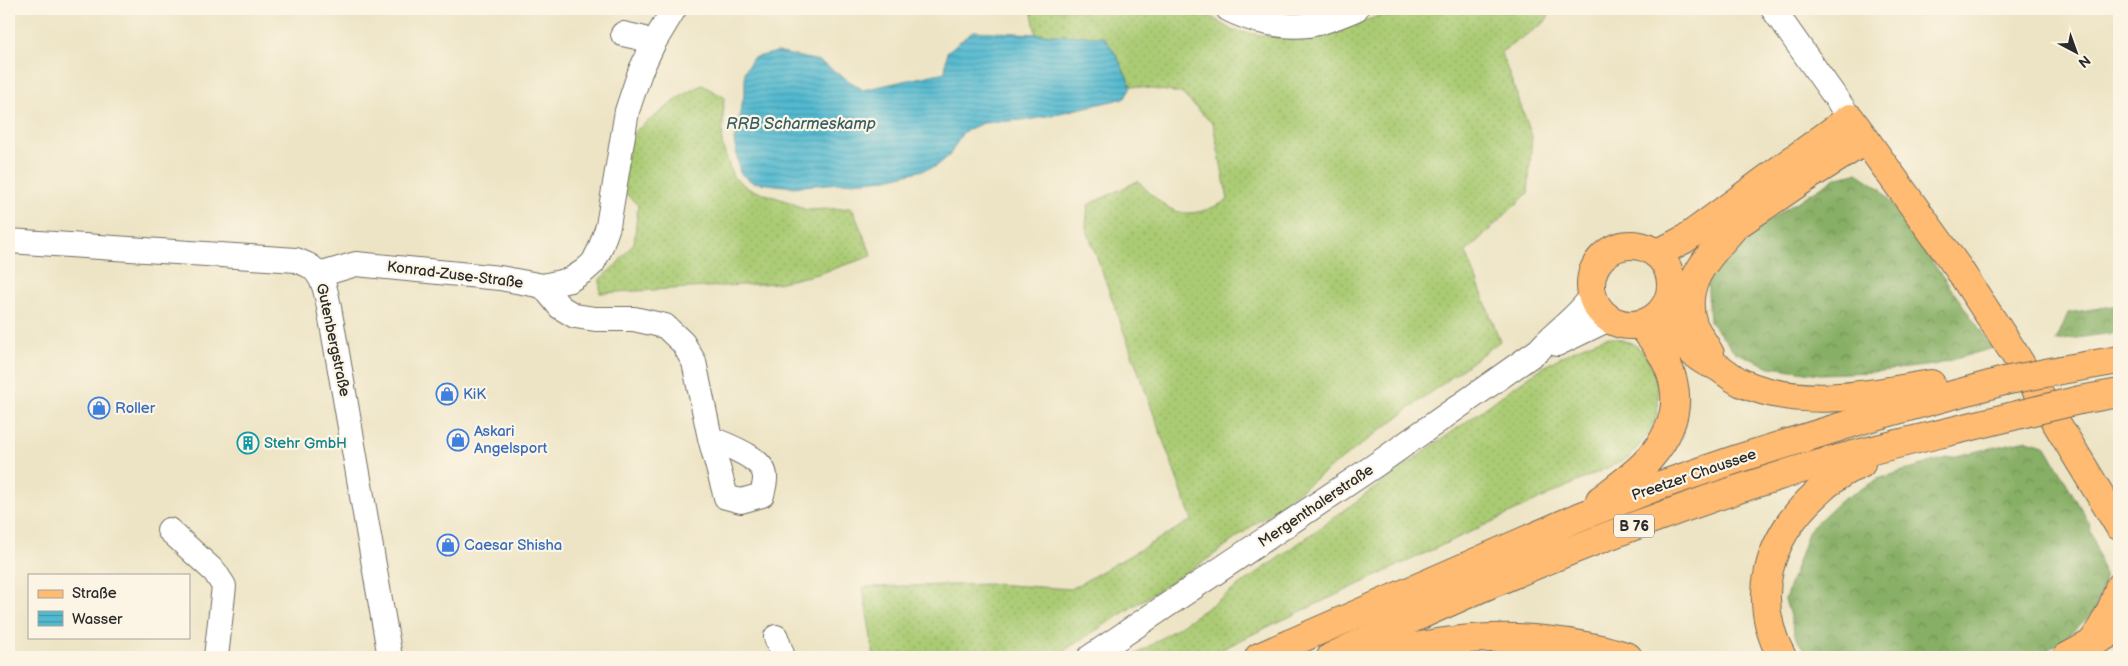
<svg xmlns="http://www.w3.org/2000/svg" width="2128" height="666" viewBox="0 0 2128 666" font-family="'Balsamiq Sans',sans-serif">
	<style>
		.grass { fill: url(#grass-dots); stroke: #6a7b4f }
		.forest { fill: url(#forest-crowns); stroke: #596d48 }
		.water { fill: url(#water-rules); stroke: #3e727e }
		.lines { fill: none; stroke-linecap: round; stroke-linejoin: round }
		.minor-casing { stroke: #6f6c61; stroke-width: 26 }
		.major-casing { stroke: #6f6c61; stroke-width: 30 }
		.highway-casing { stroke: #6f6c61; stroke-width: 30 }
		.minor { stroke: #fff; stroke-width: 24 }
		.major { stroke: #febb71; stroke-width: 28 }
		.highway { stroke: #febb71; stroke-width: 28 }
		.highway-bridge-casing { stroke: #6f6c61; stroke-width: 30; stroke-linecap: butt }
		.highway-bridge { stroke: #febb71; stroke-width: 28 }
		.labels { text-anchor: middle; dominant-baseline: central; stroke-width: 4.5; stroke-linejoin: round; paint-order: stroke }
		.shield { fill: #fcf5e5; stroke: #6a6863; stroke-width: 1 }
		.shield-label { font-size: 14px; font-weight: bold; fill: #2b2b2b }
		.street-label { font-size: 15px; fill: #2b2b2b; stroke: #fcf5e5 }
		.shop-label { font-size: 15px; fill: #366cbe; stroke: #fcf5e5; text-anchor: start }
		.culture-label { font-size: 15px; fill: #0d838f; stroke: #fcf5e5; text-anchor: start }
		.water-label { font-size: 16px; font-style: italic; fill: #395d65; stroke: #fcf5e5 }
	</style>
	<defs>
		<pattern id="grass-dots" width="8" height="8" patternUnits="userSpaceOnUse" patternTransform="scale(1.25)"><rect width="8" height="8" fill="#aacb73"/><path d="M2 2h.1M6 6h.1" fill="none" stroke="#92ae64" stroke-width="1.8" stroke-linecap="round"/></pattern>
		<pattern id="forest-crowns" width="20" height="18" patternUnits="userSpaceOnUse" patternTransform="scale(1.25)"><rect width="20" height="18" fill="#87af65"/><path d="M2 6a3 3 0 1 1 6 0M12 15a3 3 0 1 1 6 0" fill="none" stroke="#6f8f53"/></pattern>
		<pattern id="water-rules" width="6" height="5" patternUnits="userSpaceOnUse" patternTransform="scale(1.25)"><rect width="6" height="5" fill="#52b9d0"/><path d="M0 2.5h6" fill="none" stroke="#4497a9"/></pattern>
	</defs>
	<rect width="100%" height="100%" fill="#fcf5e5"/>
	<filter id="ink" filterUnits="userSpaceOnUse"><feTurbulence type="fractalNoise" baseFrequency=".02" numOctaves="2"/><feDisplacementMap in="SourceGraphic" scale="10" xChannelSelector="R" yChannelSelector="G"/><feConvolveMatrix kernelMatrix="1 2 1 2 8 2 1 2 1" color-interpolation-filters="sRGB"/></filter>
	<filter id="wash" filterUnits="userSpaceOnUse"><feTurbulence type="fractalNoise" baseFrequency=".0096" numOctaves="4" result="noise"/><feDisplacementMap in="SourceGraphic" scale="20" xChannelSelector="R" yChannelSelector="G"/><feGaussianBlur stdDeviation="1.12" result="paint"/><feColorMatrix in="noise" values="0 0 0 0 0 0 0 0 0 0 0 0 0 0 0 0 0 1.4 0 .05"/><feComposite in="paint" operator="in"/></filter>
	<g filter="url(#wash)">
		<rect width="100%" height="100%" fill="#ede4c5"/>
		<g class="grass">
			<path d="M 1031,9 L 1199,9 L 1233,31 L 1305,41 L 1385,14 L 1394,9 L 1553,9 L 1544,23 L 1501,52 L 1532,136 L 1528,193 L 1466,252 L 1500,341 L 1212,556 L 1054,657 L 874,657 L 863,587 L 993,584 L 1071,589 L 1192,520 L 1086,227 L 1088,205 L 1138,181 C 1170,215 1185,223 1228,200 L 1213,124 L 1181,93 L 1131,86 L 1117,56 L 1104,37 L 1036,34 Z"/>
			<path d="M 702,85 L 724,97 L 722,144 L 733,177 L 749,189 L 790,202 L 806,210 L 852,208 L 872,256 L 818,274 L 777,283 L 600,293 L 600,279 L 617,264 L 634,243 L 638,205 L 622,190 L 630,135 L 683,95 Z"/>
			<path d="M 1607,337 C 1613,338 1620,339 1626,341 C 1656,350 1665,400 1653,426 C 1648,436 1637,447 1630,457 L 1259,631 L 1207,657 L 1132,657 C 1243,588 1346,507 1452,432 C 1501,398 1549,355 1607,337 Z"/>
		</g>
		<g class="forest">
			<path d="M 1857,173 L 1881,189 L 1993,348 L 1934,365 L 1872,372 L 1820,374 L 1770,367 L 1735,352 L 1710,322 L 1707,278 L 1729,251 L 1781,212 L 1837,177 Z"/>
			<path d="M 2119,305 L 2119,332 L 2056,341 L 2068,313 Z"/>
			<path d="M 2027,440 L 2045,445 L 2089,523 L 2105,579 L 2094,612 L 2063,640 L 2037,657 L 1809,657 L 1796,638 L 1785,599 L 1809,530 L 1839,502 L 1878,479 L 1934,461 Z"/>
		</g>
		<path class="water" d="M 973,31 L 1104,37 L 1117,56 L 1131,86 L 1125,98 L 1034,119 L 983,123 L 963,132 L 949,156 L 935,167 L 887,179 L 792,187 L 752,182 L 740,173 L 734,140 L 745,91 L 745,71 L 753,58 L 777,52 L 819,61 L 863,90 L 945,72 L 947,52 Z"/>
	</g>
	<g filter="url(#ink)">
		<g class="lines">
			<g class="minor-casing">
				<g id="minor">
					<path d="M 1228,9 C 1251,21 1281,28 1308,25 C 1323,23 1342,15 1356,9"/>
					<path d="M 1773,9 L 1850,118"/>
					<path d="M 623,34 L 641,38 L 653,44"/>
					<path d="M 9,241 L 296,260 C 300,262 307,264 311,267 C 327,278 328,306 332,324 L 390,657"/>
					<path d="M 319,275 L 356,264 L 500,278 L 543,286 L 560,307 L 575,316 L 595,319 L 634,319 L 665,326 L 683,343 L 694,362 L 710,438 L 726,497 L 741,501 L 762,495 C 763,490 765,484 765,479 C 767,458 725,445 710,438"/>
					<path d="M 543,286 L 570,280 L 584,271 L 593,263 L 600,249 L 608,226 L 627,111 L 640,72 L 653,44 L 674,9"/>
					<path d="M 1557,344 L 1609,319"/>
					<path d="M 169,530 L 215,572 L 224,586 L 216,657"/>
					<path d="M 776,637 L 783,657"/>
					<path d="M 1090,657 L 1377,464 L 1539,350 C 1555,331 1577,318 1591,297"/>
				</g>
			</g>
			<g class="major-casing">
				<g id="major">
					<path d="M 1713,237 L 1735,226 L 1804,179 L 1866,140"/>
					<circle cx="1631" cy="285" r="40"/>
					<path d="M 1655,253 L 1668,248 L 1685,239 L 1850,118 L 1958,268 L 2014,353 L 2119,526"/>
				</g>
			</g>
			<g class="highway-casing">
				<g id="highway">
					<path d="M 1664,308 C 1673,327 1685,351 1706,362 C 1709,363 1713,364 1716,366 C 1725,371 1733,379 1742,383 C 1801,409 1869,395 1931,384"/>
					<path d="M 1710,354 C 1705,344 1697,334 1693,324 C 1679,282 1711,255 1735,226"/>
					<path d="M 2061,370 L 2119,360"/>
					<path d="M 2080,400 L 2119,393"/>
					<path d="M 1600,500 C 1617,487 1636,474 1650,458 C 1691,411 1678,367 1640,324"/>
					<path d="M 2092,643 C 2104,625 2114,608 2119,587"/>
					<path d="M 1259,657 L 1579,517 L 1658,486 L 1740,458 L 1875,416 L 2004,381"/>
					<path d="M 1331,657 C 1484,583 1642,517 1805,468 C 1877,447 1952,432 2025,413"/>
					<path d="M 1372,657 C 1443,638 1508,631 1580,645 C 1596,648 1613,651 1628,657"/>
					<path d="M 1782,657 C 1750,598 1768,538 1816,494 C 1828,482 1844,470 1861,464"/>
					<path d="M 2067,657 L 2107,635"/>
				</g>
			</g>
			<use href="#minor" class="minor"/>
			<use href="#major" class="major"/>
			<use href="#highway" class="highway"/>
			<g class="highway-bridge-casing">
				<g id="highway-bridge">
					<path d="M 2004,381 L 2061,370"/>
					<path d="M 2025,413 L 2080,400"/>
				</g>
			</g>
			<use href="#highway-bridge" class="highway-bridge"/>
		</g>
	</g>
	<defs>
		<g id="shop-ring" transform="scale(1.125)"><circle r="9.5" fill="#fcf5e5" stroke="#3f7fe0" stroke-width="1.5"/><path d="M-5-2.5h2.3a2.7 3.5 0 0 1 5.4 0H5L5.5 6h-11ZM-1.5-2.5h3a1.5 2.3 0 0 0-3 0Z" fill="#3f7fe0"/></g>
		<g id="building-ring" transform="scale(1.125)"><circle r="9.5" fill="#fcf5e5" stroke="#0f9aa8" stroke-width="1.5"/><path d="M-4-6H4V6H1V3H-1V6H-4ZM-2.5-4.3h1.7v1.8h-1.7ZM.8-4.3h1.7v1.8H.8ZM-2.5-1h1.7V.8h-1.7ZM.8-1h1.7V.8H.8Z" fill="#0f9aa8"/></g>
	</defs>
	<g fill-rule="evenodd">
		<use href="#shop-ring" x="447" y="394"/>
		<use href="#shop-ring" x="99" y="408"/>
		<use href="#shop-ring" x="458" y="440"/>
		<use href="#building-ring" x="248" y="443"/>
		<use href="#shop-ring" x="448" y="545"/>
	</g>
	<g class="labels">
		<rect class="shield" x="1614" y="514.5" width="40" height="23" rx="4"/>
		<g class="shield-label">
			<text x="1634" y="526">B 76</text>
		</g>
		<g class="street-label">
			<text transform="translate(455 275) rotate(7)">Konrad-Zuse-Straße</text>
			<text transform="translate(333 340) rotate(78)">Gutenbergstraße</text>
			<text transform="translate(1694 475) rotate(-19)">Preetzer Chaussee</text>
			<text transform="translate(1316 506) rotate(-34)">Mergenthalerstraße</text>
		</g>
		<g class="shop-label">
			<text x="463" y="394">KiK</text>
			<text x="115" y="408">Roller</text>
			<text x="474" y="431">Askari<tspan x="474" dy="17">Angelsport</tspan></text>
			<text x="464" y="545">Caesar Shisha</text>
		</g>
		<g class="culture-label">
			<text x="264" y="443">Stehr GmbH</text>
		</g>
		<g class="water-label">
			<text x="801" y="124">RRB Scharmeskamp</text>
		</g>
	</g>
	<rect width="2128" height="666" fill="none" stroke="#fcf5e5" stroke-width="30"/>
	<rect x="28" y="574" width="162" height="65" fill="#fcf5e5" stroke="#a8a49b"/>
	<rect x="38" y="590" width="25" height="8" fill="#febb71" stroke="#a8a49b"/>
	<text x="72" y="598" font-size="15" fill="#2b2b2b">Straße</text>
	<rect x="38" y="611" width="25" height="15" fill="url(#water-rules)" stroke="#a8a49b"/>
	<text x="72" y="624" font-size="15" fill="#2b2b2b">Wasser</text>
	<g transform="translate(2076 52) rotate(139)" stroke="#fcf5e5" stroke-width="4" paint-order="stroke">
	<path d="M0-4L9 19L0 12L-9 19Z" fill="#2b2b2b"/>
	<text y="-8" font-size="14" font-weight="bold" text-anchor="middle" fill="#2b2b2b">N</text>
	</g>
</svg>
